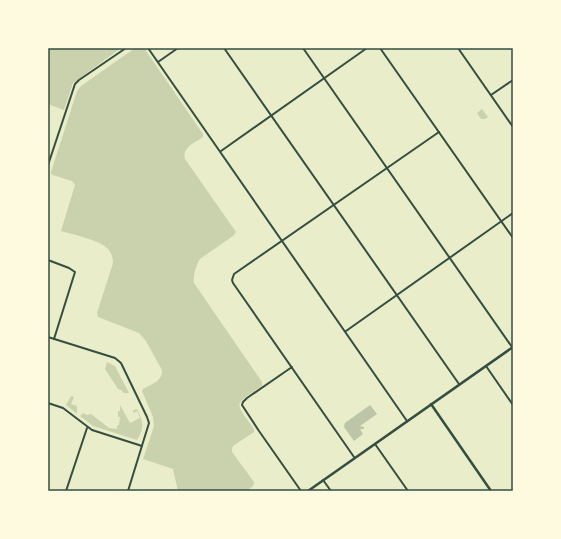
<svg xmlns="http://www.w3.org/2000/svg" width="561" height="539" viewBox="0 0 561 539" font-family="'Titillium Web',sans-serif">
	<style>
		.green { fill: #cad2ad }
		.building { fill: #bcc5a7 }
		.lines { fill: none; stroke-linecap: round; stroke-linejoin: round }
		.minor { stroke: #344e41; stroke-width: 2 }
		.tertiary { stroke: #344e41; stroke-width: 2.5 }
		.secondary { stroke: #344e41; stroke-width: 2.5 }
		.neatline { fill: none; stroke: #344e41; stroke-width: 1.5 }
	</style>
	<rect width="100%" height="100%" fill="#e9edc9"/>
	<g class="green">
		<path d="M 48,48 L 121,48 L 73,83 L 64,110 L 48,104 Z"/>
		<path d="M 135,48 L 144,48 L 203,134 L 203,137 C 195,143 182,147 185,159 L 236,232 L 233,236 L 200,259 C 196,265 193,275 194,283 L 262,382 L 262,386 C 233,405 234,401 254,429 L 254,432 L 233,446 L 232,449 L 232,452 L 254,482 L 253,486 L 247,491 L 178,491 L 173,469 L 143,459 L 154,426 L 153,417 L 142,391 L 143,389 C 152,384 163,381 162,370 L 146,341 L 139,333 L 98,317 L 97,313 L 113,263 C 113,257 111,252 107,248 C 101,241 72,234 61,231 L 75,185 L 72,181 L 53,175 L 51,174 L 51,172 L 77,91 L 81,86 Z"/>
		<path d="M 482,109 L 488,117 L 485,119 L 481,119 L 477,113 Z"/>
		<path d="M 107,362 L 115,366 L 129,393 L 124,393 L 121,390 L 118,389 L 105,369 Z"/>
		<path d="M 71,396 L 74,397 L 71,404 L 77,406 L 77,414 L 66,405 Z"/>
		<path d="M 120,405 L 130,423 L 140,418 L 137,411 L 133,413 L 133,411 L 136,409 L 137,409 C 143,421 145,428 137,440 L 93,426 L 80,416 L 83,413 L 87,415 L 91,414 L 109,428 L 117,429 L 117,426 L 119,425 L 120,417 L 118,417 L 118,411 L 120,411 Z"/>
	</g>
	<path class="building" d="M 370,405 L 377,414 L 360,426 L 364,427 L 364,429 L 360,429 L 363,434 L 354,441 L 344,427 L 345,423 Z"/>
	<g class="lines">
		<g class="minor">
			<path d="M 148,48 L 407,421"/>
			<path d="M 224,48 L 459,384"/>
			<path d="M 303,48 L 512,347"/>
			<path d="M 380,48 L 513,238"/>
			<path d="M 458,48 L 513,127"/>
			<path d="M 158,62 L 178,48"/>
			<path d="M 491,95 L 513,80"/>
			<path d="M 221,151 L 367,48"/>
			<path d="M 48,165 L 75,84 L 79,80 L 126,48"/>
			<path d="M 48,260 L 69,268 L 75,272 L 54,339"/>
			<path d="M 346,331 L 513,213"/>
			<path d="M 48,337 L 115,358 L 121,363 L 147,417 L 149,423 L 128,491"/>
			<path d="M 486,366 L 513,405"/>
			<path d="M 292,367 L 247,398 L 243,402 L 242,405 L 259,431 L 301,491"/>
			<path d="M 48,403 L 63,408 L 92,430 L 142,446"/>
			<path d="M 375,444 L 408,491"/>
			<path d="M 354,457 L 233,283 L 232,280 L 234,274 L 439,132"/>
			<path d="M 323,480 L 331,491"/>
			<path d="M 66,491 L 87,428"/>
		</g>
		<path class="tertiary" d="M 431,404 L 491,491"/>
		<path class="secondary" d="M 308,491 L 513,347"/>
	</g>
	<rect width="561" height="539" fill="none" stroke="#fefae0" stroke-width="98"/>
	<rect x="49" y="49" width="463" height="441" class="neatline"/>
</svg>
